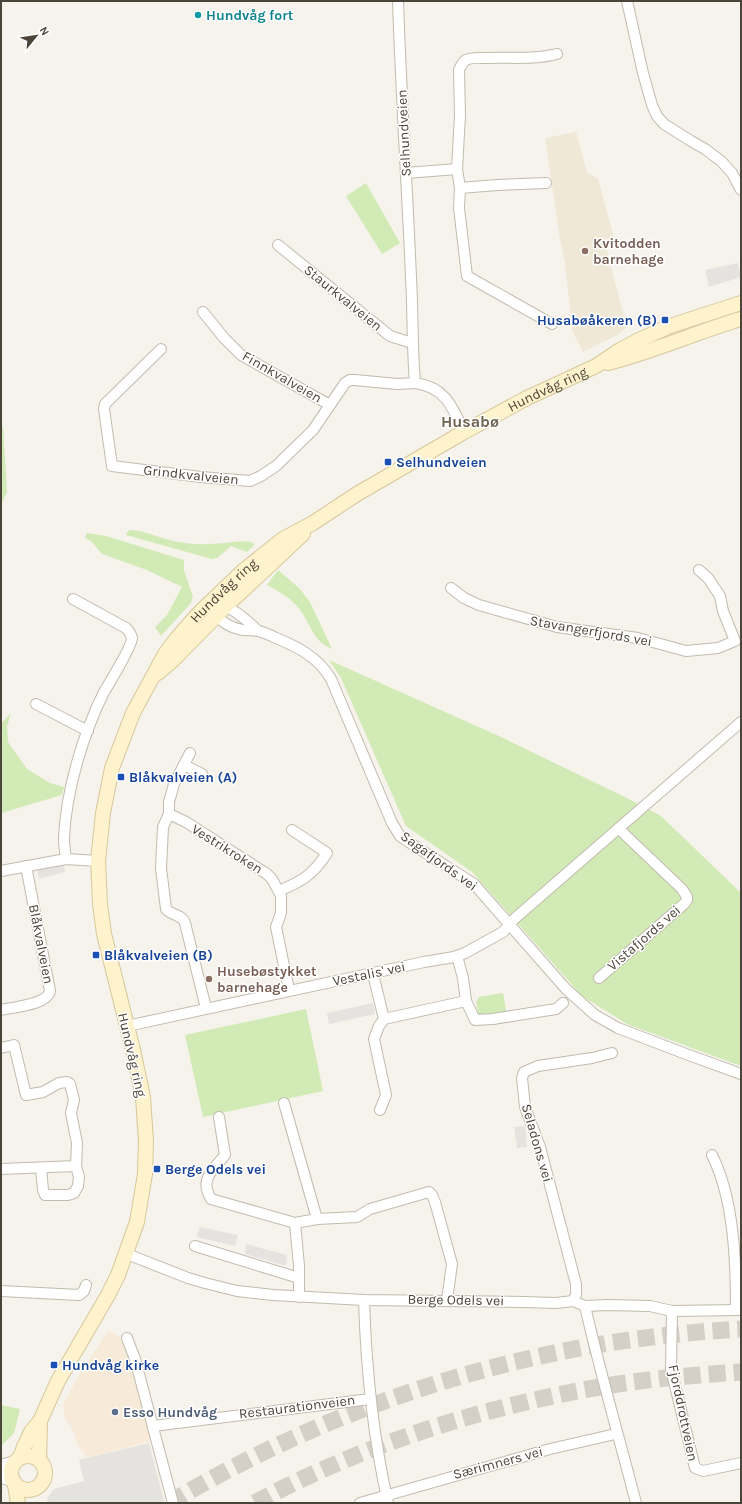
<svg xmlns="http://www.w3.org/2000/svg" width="742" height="1504" viewBox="0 0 742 1504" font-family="Karla,sans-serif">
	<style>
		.commercial { fill: #f7ead8 }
		.education { fill: #efe8d6 }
		.green { fill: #d2eab5 }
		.parking { fill: #e5e3e0 }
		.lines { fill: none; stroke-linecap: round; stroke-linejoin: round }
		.trunk-tunnel { stroke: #d4d0c8; stroke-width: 17; stroke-dasharray: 17 8; stroke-linecap: butt }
		.minor-casing { stroke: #c2bbae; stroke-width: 12 }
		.tertiary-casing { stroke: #c2bbae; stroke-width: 14 }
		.secondary-casing { stroke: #d6c79b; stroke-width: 16 }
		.minor { stroke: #fff; stroke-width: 10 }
		.tertiary { stroke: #fff; stroke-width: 12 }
		.secondary { stroke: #fff3cd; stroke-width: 14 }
		.culture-dot { fill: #0f9aa8; stroke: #fff; stroke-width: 1.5 }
		.education-dot { fill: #8d6e63; stroke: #fff; stroke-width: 1.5 }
		.transit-dot { fill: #1a4fb4; stroke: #fff; stroke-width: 1.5 }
		.service-dot { fill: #5c6f8a; stroke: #fff; stroke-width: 1.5 }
		.labels { text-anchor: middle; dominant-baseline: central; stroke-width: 3; stroke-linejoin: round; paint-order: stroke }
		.culture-label { font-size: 14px; font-weight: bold; fill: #0d838f; stroke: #fff; text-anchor: start }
		.street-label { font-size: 14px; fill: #4b4439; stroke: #fff }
		.education-label { font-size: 14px; font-weight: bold; fill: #785e54; stroke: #fff; text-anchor: start }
		.transit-label { font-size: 14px; font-weight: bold; fill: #164399; stroke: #fff; text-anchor: start }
		.service-label { font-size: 14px; font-weight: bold; fill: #4e5e75; stroke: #fff; text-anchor: start }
		.quarter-label { font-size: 16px; font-weight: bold; fill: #6e6250; stroke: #fff }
	</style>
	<rect width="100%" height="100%" fill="#f6f3ec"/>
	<path class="commercial" d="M 108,1331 L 116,1334 L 125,1344 L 130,1359 L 151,1441 L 87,1458 L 78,1445 L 72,1428 L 65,1418 L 63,1405 L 79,1375 Z"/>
	<path class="education" d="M 576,132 L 587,172 L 598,179 L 614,238 L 604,240 L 627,328 L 617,335 L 583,352 L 572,330 L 565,262 L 560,239 L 545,138 Z"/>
	<g class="green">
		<path d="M 366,183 L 400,243 L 382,254 L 346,196 Z"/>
		<path d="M 1,426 L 3,426 L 7,492 L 1,505 Z"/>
		<path d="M 130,530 C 143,530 154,536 166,539 C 186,545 205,545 225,543 C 233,542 249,539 255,544 L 247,552 L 231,546 L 217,558 L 212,559 L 126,535 L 127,532 Z"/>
		<path d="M 87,533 L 106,536 L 184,560 L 184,570 L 193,597 L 191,603 L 161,636 L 155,627 L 167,615 L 182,587 L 147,570 L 102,554 L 91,541 L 85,538 Z"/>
		<path d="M 278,570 L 299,588 L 310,602 L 332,649 C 310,640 311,620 295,604 C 287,596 277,590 267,585 Z"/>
		<path d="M 329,660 L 501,737 L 633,801 L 661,816 L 741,893 L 741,1066 L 627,1024 L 582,996 L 472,872 L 406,826 L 341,678 Z"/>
		<path d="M 11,713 L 7,726 L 8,742 L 27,769 L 50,783 L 64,787 L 62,795 L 1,813 L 1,724 Z"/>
		<path d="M 503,993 L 507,1016 L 479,1017 L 476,1002 L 479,997 Z"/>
		<path d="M 306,1009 L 323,1091 L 203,1117 L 185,1035 Z"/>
		<path d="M 1,1405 L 20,1409 L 14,1433 L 1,1446 Z"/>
	</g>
	<g class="parking">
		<path d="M 738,263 L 741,277 L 709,287 L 705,270 Z"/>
		<path d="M 64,864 L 65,872 L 39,879 L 37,870 Z"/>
		<path d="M 373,1003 L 375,1014 L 329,1024 L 327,1013 Z"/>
		<path d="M 525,1126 L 527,1147 L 517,1148 L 514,1127 Z"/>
		<path d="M 200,1227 L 238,1235 L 235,1246 L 196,1237 Z"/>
		<path d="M 246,1244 L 287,1255 L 286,1266 L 245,1254 Z"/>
		<path d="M 149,1443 L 164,1501 L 158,1503 L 48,1503 L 47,1498 L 54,1489 L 84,1481 L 79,1460 Z"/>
	</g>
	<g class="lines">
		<g class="trunk-tunnel">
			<path d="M 169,1503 C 310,1419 467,1363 629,1340 C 666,1335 704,1331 741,1329"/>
			<path d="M 255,1503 C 365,1443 489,1405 612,1385 C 655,1378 698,1375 741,1372"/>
		</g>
		<g class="minor-casing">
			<g id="minor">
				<path d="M 398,1 C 401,93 407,185 411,277 C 413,312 412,348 415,383 C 445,387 452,406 464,432"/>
				<path d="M 627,1 L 643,73 L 652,105 L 657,116 L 664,124 L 691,141 L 705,149 L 721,161 L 732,173 L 741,190"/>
				<path d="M 406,173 L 457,169"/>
				<path d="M 460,188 L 497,185 L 546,183"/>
				<path d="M 278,245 L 390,336 L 412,343"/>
				<path d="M 203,312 L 224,338 L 241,355 L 330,405"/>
				<path d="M 552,324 L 467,276 L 459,208 L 460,188 L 457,169 L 460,115 L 459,70 C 461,66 462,62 466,60 C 471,57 479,58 485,58 C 508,57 534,60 557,54"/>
				<path d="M 161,349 L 105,404 L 104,409 L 112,466 L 201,477 L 250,481 L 261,476 L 276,466 L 313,430 L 345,383 L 350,380 L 355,380 L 397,384 L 415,383"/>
				<path d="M 451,588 L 464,598 L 479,605 L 557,627 L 638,638 L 686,651 L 718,648 L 735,641 L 723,611 L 720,596 L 708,578 L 699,570"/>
				<path d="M 221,605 C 235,609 248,621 258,631"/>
				<path d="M 214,610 C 218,621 231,628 243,630 C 248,630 254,630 258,631 C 264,632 270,635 276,638 C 298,647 318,657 331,679 L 392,823 L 400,836 L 404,839 L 474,884 L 566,989 L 595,1015 L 618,1028 L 686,1054 L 741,1074"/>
				<path d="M 36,704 L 88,731"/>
				<path d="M 190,753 L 174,784 L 169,802 L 169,814 L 163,827 L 161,868 L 166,909 C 172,916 182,914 185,923 L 206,1008"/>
				<path d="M 184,765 L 202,774"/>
				<path d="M 169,814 L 186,822 L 267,874 L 272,879 L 281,896 L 281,913 L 276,927 L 289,990"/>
				<path d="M 66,859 C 65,852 64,845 64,838 C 66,791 83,734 104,692 C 110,682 132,646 132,638 C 131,634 129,631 126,628 L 73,599"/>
				<path d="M 1,871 L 66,859 L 98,861"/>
				<path d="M 279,891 C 302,881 313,875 327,853 L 292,830"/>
				<path d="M 457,956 L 463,978 L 466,1001 L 475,1020 L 493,1019 L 556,1009 L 563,1003"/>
				<path d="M 373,974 L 384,1019 L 379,1026 L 374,1039 L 386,1095 L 380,1110"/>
				<path d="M 599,978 L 684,904 L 687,900 L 687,897 L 682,889 L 619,829"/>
				<path d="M 1,1010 C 13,1007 47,1005 50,991 L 26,866"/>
				<path d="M 384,1019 L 466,1001"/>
				<path d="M 127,1026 L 424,962 L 454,957 L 465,953 L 503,932 L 513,920 L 741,722"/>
				<path d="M 1,1048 L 14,1045 L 26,1095 L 43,1092 L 59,1083 L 67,1082 L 70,1084 L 74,1100 L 71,1113 L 77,1143 L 76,1166 L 1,1169"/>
				<path d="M 284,1103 L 317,1219"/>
				<path d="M 219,1117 L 225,1155 C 213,1170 199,1179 211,1199 L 295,1223"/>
				<path d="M 712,1155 C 734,1199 736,1261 736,1309"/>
				<path d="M 41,1168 L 43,1190 L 45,1195 L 68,1195 L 74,1193 L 78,1186 L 79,1177 L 76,1166"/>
				<path d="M 195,1246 L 299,1278"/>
				<path d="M 127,1254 L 188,1278 L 205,1283 L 237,1291 L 273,1295 L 364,1300 L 524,1302 L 556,1303 L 573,1301 L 585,1306 L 608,1305 L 650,1306 L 672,1311 L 741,1310"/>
				<path d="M 1,1291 L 79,1295 L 84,1291 L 86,1285"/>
				<path d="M 299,1297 L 299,1266 L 295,1223 L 317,1219 L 357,1217 L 370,1209 L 429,1192 L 432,1195 L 435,1202 L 452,1264 L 447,1300"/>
				<path d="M 364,1300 C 366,1368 373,1436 388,1503"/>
				<path d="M 573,1301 L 576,1295 L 576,1284 L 540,1147 L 525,1107 L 522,1078 L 524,1072 L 538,1066 L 592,1058 L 612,1053"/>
				<path d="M 585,1306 C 600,1372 619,1437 636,1503"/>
				<path d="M 672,1311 L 671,1369 L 695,1468 L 703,1471 L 741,1463"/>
				<path d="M 127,1338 L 135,1359 L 173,1503"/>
				<path d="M 153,1426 L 370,1399"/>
				<path d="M 360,1503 L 550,1449 L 611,1435"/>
			</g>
		</g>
		<g class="tertiary-casing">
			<g id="tertiary">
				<path d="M 1,1466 L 15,1462"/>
				<path d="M 1,1477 L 12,1480"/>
			</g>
		</g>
		<g class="secondary-casing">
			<g id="secondary">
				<path d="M 608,363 C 653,352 696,332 741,319"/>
				<path d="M 158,673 L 173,660 L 226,606 L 303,534"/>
				<circle cx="28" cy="1473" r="17"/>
				<path id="s1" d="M 20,1458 L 24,1447 L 31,1432 L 40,1421 L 58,1381 L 108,1295 L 118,1275 L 137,1222 L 145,1174 L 146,1141 L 143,1097 L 133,1050 L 104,934 L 100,904 L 98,861 L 103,813 L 112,768 L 133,713 L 165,654 L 177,638 L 198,614 L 243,571 L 283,539 L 313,523 L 357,494 L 464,432 L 527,398 L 596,366 L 620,350 L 639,340 L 670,326 L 741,303"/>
				<path d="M 39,1460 L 40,1421"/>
				<path d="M 15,1485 L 18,1503"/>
			</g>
		</g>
		<use href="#minor" class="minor"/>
		<use href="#tertiary" class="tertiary"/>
		<use href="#secondary" class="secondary"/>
	</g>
	<circle class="culture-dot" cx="198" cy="15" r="4"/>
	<g class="education-dot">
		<circle cx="585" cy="251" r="4"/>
		<circle cx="209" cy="979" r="4"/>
	</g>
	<g class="transit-dot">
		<rect x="661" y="316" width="8" height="8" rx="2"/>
		<rect x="384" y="458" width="8" height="8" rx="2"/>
		<rect x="117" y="773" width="8" height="8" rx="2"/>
		<rect x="92" y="951" width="8" height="8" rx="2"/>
		<rect x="153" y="1165" width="8" height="8" rx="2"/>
		<rect x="50" y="1361" width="8" height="8" rx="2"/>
	</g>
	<circle class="service-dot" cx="115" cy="1412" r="4"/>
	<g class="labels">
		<g class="culture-label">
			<text x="206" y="15">Hundvåg fort</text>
		</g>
		<g class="street-label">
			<text transform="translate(404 133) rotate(-93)">Selhundveien</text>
			<text transform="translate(343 298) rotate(39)">Staurkvalveien</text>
			<text transform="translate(282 377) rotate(30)">Finnkvalveien</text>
			<text stroke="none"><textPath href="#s1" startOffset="1321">Hundvåg ring</textPath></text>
			<text transform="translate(191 475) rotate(6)">Grindkvalveien</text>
			<text stroke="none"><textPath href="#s1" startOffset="938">Hundvåg ring</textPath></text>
			<text transform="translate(591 631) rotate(10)">Stavangerfjords vei</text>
			<text transform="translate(227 849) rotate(32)">Vestrikroken</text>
			<text transform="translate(439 861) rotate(36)">Sagafjords vei</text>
			<text transform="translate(644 938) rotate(-41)">Vistafjords vei</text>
			<text transform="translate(41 944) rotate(79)">Blåkvalveien</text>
			<text transform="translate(369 974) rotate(-12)">Vestalis' vei</text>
			<text transform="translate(132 1055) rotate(77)">Hundvåg ring</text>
			<text transform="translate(537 1143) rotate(74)">Seladons vei</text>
			<text transform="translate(456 1300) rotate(1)">Berge Odels vei</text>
			<text transform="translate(297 1407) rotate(-7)">Restaurationveien</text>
			<text transform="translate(683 1413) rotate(78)">Fjorddrottveien</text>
			<text transform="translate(498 1463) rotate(-15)">Særimners vei</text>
		</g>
		<g class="education-label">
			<text x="593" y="243">Kvitodden<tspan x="593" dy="16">barnehage</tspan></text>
			<text x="217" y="971">Husebøstykket<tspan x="217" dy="16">barnehage</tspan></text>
		</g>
		<g class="transit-label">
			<text x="657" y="320" text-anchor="end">Husabøåkeren (B)</text>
			<text x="396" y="462">Selhundveien</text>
			<text x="129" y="777">Blåkvalveien (A)</text>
			<text x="104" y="955">Blåkvalveien (B)</text>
			<text x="165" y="1169">Berge Odels vei</text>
			<text x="62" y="1365">Hundvåg kirke</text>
		</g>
		<g class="service-label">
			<text x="123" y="1412">Esso Hundvåg</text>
		</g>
		<g class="quarter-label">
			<text x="470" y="421">Husabø</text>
		</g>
	</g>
	<rect width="742" height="1504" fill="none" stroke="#4b4439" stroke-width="4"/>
	<g transform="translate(36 36) rotate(60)" stroke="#ffffff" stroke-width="3" paint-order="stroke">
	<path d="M0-3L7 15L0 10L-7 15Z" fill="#4b4439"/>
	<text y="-6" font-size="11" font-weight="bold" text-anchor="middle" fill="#4b4439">N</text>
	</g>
</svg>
